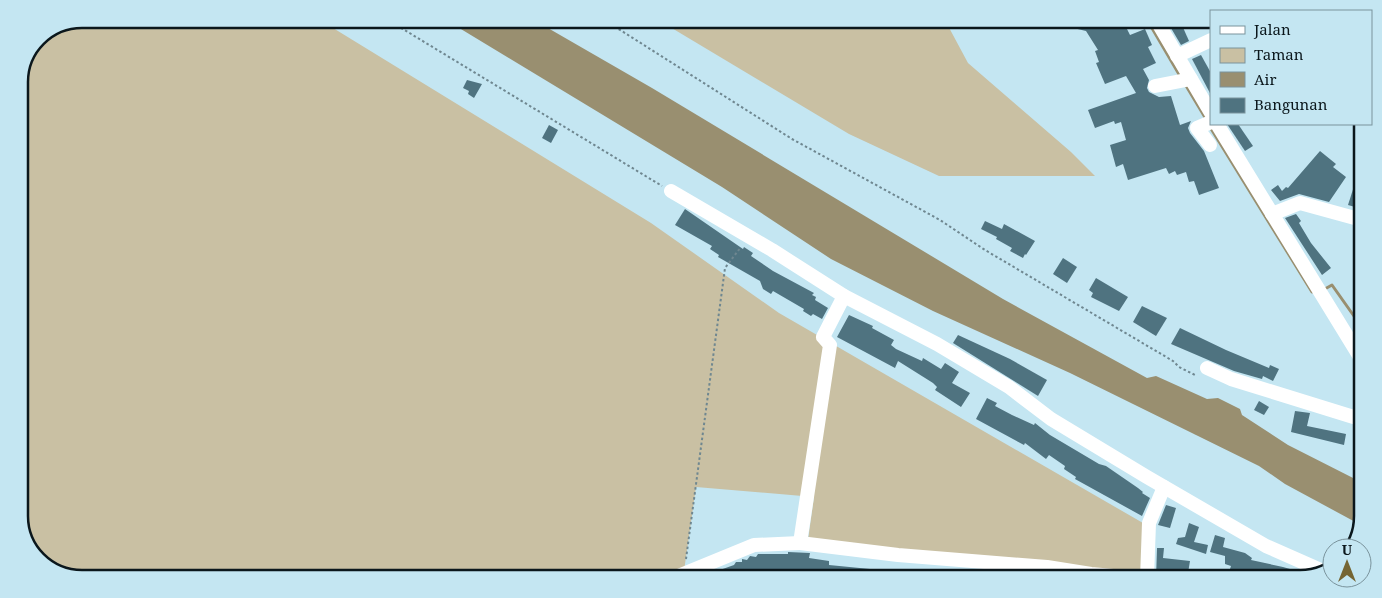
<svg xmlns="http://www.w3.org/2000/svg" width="1382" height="598" viewBox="0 0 1382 598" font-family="'Noto Serif',serif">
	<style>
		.green { fill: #c9c0a3 }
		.water { fill: #998f70 }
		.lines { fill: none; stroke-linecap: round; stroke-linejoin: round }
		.stream { stroke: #998f70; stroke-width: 3 }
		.building { fill: #4f7380 }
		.path { stroke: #6f8790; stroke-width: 2; stroke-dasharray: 2.5 2.5; stroke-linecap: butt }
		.minor { stroke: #fff; stroke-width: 14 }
		.rim { fill: none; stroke: #0b171c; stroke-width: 2.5 }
	</style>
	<rect width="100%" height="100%" fill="#c4e6f2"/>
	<g class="green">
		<path d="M 82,19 L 320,20 L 651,223 L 779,313 L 1143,523 L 1145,575 L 808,540 L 814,497 L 696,487 L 684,571 L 668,577 L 58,575 L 32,554 L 19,521 L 19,78 L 37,37 Z"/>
		<path d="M 660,21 L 946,22 L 968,63 L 1071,152 L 1095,176 L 939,176 L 849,134 Z"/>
	</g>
	<path class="water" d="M 446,20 L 534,20 L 652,88 L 1003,299 L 1147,378 L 1156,376 L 1207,399 L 1218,398 L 1240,409 L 1242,415 L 1288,445 L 1359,481 L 1359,524 L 1285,484 L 1259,466 L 1070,373 L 933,311 L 831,259 L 722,187 Z"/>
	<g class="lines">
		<g class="stream">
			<path d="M 1149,23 L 1180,76"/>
			<path d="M 1185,84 L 1206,119"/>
			<path d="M 1210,127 L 1312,292"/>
			<path d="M 1323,290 L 1332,285 L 1361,326"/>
		</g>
	</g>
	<g class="building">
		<path d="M 1065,22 L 1124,23 L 1130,35 L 1145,29 L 1152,45 L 1148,47 L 1156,63 L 1143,69 L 1149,80 L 1147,88 L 1149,92 L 1159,97 L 1171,96 L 1180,125 L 1191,121 L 1188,128 L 1190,133 L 1204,151 L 1219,188 L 1199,195 L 1194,181 L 1189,182 L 1186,172 L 1177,175 L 1175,171 L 1169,174 L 1166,168 L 1128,180 L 1123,164 L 1116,167 L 1110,145 L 1126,140 L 1121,122 L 1115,124 L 1114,121 L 1095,128 L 1088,110 L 1136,93 L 1126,76 L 1105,84 L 1096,63 L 1099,62 L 1095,51 L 1098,50 L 1086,31 L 1065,26 Z"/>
		<path d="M 1168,23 L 1181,23 L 1189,41 L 1181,45 Z"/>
		<path d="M 1201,55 L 1211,73 L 1211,95 L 1192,59 Z"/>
		<path d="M 467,80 L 482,84 L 474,98 L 468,94 L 469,91 L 463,88 Z"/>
		<path d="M 1227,124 L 1238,124 L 1253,146 L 1245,151 Z"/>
		<path d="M 549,125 L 558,130 L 551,143 L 542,138 Z"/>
		<path d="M 1320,151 L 1336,164 L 1333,167 L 1346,177 L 1329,202 L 1299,194 L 1280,201 L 1271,190 L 1278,185 L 1282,191 L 1286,187 L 1288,188 Z"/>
		<path d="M 1356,180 L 1362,182 L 1362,209 L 1348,205 Z"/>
		<path d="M 685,209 L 743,249 L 744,247 L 753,253 L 751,256 L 773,271 L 814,293 L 812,295 L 816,297 L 815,300 L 828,308 L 822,319 L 813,314 L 811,316 L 803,311 L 804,309 L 773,291 L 771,294 L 763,289 L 760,281 L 718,257 L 719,255 L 710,249 L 712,246 L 675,225 Z"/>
		<path d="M 1296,214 L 1301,221 L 1299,223 L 1311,243 L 1331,268 L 1322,275 L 1285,218 Z"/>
		<path d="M 985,221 L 1002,229 L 1004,224 L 1035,241 L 1026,255 L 1025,254 L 1023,258 L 1010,251 L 1012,248 L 996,239 L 997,237 L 981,229 Z"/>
		<path d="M 1063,258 L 1077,267 L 1067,283 L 1053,274 Z"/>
		<path d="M 1096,278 L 1128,297 L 1119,311 L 1091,297 L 1093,293 L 1089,290 Z"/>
		<path d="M 1142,306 L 1167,318 L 1156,336 L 1133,322 Z"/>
		<path d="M 849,315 L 873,326 L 872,328 L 894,340 L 891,345 L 896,349 L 922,361 L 923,358 L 941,369 L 945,363 L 959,372 L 952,383 L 970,393 L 961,407 L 935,390 L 937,387 L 933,383 L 898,361 L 895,368 L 837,337 Z"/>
		<path d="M 1180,328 L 1226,350 L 1269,368 L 1270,365 L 1279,369 L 1273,381 L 1263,376 L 1262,379 L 1234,371 L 1171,344 Z"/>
		<path d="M 958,335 L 1010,359 L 1047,380 L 1038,396 L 953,343 Z"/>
		<path d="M 987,398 L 997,403 L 995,406 L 1012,415 L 1034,425 L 1035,423 L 1050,435 L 1099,464 L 1106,466 L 1138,488 L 1143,492 L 1142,493 L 1150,498 L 1142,516 L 1075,479 L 1076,477 L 1064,469 L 1065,466 L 1049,455 L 1046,459 L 1025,443 L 1024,445 L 976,419 Z"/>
		<path d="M 1259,401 L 1269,407 L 1264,415 L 1254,410 Z"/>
		<path d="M 1295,411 L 1310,413 L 1307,426 L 1346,434 L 1344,445 L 1291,432 Z"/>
		<path d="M 1166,505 L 1176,508 L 1170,528 L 1158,525 Z"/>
		<path d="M 1189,523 L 1199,527 L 1194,542 L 1208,545 L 1206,554 L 1176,544 L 1178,538 L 1185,537 Z"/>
		<path d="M 1215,535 L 1225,538 L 1223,547 L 1245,553 L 1252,558 L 1251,560 L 1283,567 L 1290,569 L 1290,571 L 1303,572 L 1312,576 L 1300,579 L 1268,579 L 1268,576 L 1240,569 L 1239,575 L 1229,572 L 1231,566 L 1225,564 L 1225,556 L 1210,552 Z"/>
		<path d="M 1157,548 L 1164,548 L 1163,558 L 1190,561 L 1187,579 L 1156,579 Z"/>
		<path d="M 788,552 L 810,553 L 809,558 L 829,561 L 829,565 L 870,569 L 869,578 L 700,577 L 734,565 L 736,562 L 742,562 L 742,559 L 747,560 L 750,556 L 756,557 L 758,554 L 788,554 Z"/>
		<path d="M 999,572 L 1044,576 L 1044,578 L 998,578 Z"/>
	</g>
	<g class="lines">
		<g class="path">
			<path d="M 388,20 L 662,186"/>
			<path d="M 606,21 L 792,139 L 940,220 L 985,250 L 1173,361 L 1179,367 L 1197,376"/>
			<path d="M 19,108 L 37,37"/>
			<path d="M 686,559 L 725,268 L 741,247"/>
		</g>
		<g class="minor">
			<path d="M 1158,23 L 1211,113"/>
			<path d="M 1177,56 L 1211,40"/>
			<path d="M 1155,86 L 1191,79"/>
			<path d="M 1217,124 L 1360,357"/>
			<path d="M 1210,145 L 1197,128 L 1211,122"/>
			<path d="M 671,191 L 772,250 L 844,296 L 937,344 L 1009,387 L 1051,419 L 1147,477 L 1266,546 L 1325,572"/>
			<path d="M 1272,214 L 1300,203 L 1362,220"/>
			<path d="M 844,296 L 823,337 L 830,345 L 800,543 L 898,555 L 1047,567 L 1091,574 L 1146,579"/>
			<path d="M 1207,368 L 1231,379 L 1360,419"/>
			<path d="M 676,577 L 754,545 L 800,543"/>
			<path d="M 1147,579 L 1149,523 L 1164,487"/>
		</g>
	</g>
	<path d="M0 0H1382V598H0ZM82 28H1300A54 54 0 0 1 1354 82V516A54 54 0 0 1 1300 570H82A54 54 0 0 1 28 516V82A54 54 0 0 1 82 28Z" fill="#c4e6f2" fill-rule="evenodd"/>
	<path class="rim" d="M82 28H1300A54 54 0 0 1 1354 82V516A54 54 0 0 1 1300 570H82A54 54 0 0 1 28 516V82A54 54 0 0 1 82 28Z"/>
	<rect x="1210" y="10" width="162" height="115" fill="#c4e6f2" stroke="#7a939c"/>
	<rect x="1220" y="26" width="25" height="8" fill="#ffffff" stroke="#7a939c"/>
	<text x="1254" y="35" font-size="15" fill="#0b171c">Jalan</text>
	<rect x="1220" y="48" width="25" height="15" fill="#c9c0a3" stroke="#7a939c"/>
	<text x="1254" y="60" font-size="15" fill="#0b171c">Taman</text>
	<rect x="1220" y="72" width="25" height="15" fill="#998f70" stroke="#7a939c"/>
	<text x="1254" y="85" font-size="15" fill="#0b171c">Air</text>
	<rect x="1220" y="98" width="25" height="15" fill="#4f7380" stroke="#7a939c"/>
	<text x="1254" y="110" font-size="15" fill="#0b171c">Bangunan</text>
	<g transform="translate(1347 563)"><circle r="24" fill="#c4e6f2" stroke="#7a939c"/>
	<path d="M0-4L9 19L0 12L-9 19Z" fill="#756533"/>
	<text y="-8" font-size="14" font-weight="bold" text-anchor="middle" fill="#0b171c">U</text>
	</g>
</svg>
